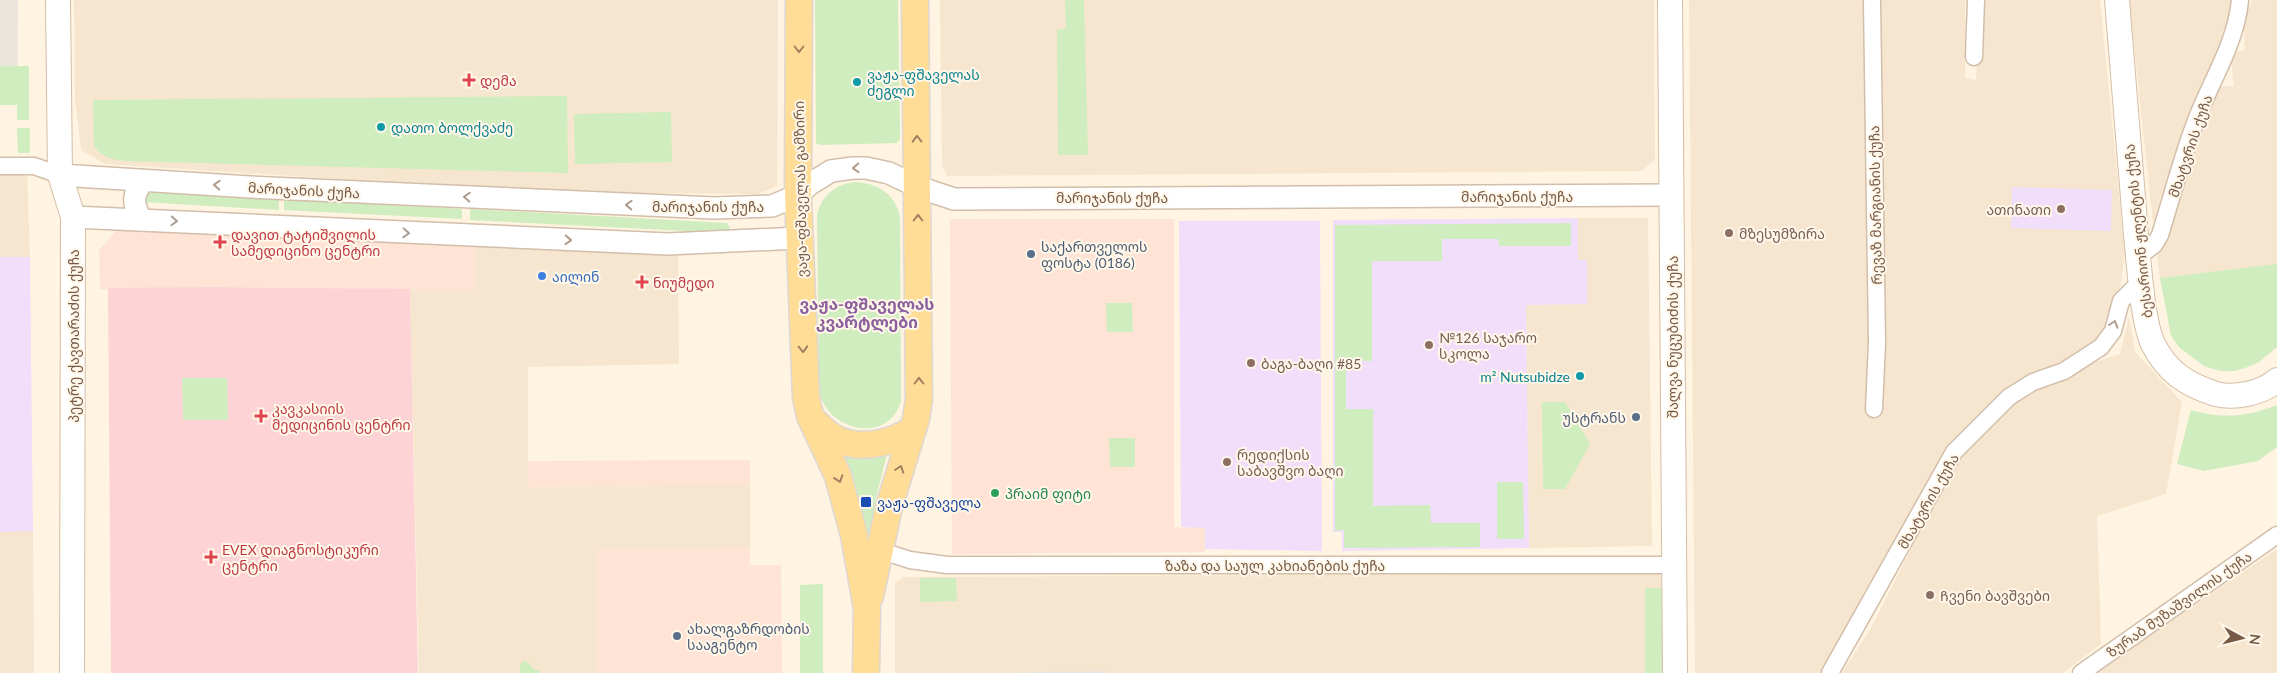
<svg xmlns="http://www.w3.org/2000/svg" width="2277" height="673" viewBox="0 0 2277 673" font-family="Lato,'Noto Sans Georgian',sans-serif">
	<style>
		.residential { fill: #f6e6cf }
		.commercial { fill: #ffe3d4 }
		.industrial { fill: #ece5dd }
		.education { fill: #f1defa }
		.medical { fill: #fdd3d6 }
		.green { fill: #cfedbe }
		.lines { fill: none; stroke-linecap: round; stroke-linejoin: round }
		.minor-casing { stroke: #d2beaa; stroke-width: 19 }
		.tertiary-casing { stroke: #d2beaa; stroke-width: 24 }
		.secondary-casing { stroke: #d6bea6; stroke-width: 26 }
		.primary-casing { stroke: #ded7d3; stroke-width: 29 }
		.minor { stroke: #fff; stroke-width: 16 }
		.tertiary { stroke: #fff; stroke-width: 21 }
		.secondary { stroke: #fff; stroke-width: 24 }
		.primary { stroke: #ffdd97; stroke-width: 26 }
		.oneway { stroke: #a0815e }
		.oneway2 { stroke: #ad9c90 }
		.health-dot { fill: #e0444e; stroke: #fff7e9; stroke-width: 2 }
		.culture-dot { fill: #0f9aa8; stroke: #fff7e9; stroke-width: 2 }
		.education-dot { fill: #8d6e63; stroke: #fff7e9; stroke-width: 2 }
		.service-dot { fill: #5c6f8a; stroke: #fff7e9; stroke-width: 2 }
		.shop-dot { fill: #3f7fe0; stroke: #fff7e9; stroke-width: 2 }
		.leisure-dot { fill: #2e9e5b; stroke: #fff7e9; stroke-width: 2 }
		.transit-dot { fill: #1a4fb4; stroke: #fff7e9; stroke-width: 2 }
		.labels { text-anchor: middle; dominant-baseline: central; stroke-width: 4; stroke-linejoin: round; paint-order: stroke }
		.culture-label { font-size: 14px; fill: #0d838f; stroke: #fff7e9; text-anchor: start }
		.health-label { font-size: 14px; fill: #be3a42; stroke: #fff7e9; text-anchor: start }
		.street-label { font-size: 14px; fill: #775a46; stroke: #fff7e9 }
		.education-label { font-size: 14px; fill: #785e54; stroke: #fff7e9; text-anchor: start }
		.service-label { font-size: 14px; fill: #4e5e75; stroke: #fff7e9; text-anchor: start }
		.shop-label { font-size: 14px; fill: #366cbe; stroke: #fff7e9; text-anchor: start }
		.leisure-label { font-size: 14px; fill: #27864d; stroke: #fff7e9; text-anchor: start }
		.transit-label { font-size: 14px; fill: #164399; stroke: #fff7e9; text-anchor: start }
		.quarter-label { font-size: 16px; font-weight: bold; fill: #8b609c; stroke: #fff7e9 }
	</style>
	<rect width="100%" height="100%" fill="#fef4e1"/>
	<g class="residential">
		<path d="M 74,0 L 778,0 L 777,186 L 758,194 L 541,192 L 105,164 L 81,150 L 75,99 Z"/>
		<path d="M 940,0 L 1654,0 L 1655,160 L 1641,171 L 947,176 L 942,165 Z"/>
		<path d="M 1689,0 L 1965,0 L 1965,78 L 1976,80 L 1980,0 L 2100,0 L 2125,254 L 2117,308 L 2099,340 L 2081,353 L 2020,381 L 1947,456 L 1822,673 L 1695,673 Z"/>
		<path d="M 2129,0 L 2233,0 L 2231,17 L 2190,117 L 2160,215 L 2153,223 Z"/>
		<path d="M 2252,0 L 2277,0 L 2277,264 L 2160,278 L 2157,259 L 2177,195 L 2217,87 L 2234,86 L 2230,53 L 2245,50 L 2243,12 L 2252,3 Z"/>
		<path d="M 0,173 L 27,173 L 30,257 L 0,257 Z"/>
		<path d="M 1578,218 L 1648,218 L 1652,546 L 1529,548 L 1526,305 L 1577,304 L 1587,260 L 1578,260 Z"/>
		<path d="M 475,244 L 678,249 L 679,364 L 528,367 L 528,487 L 750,484 L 750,548 L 598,550 L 598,673 L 419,673 L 410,289 L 473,289 Z"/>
		<path d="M 2129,316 L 2135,352 L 2182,402 L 2166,494 L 2097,516 L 2101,644 L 2063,673 L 1842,673 L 1871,628 L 1940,492 L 1969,442 L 2019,398 L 2074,369 L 2120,354 Z"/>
		<path d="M 33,531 L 34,673 L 0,673 L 0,532 Z"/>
		<path d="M 2277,549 L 2277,673 L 2095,673 Z"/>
		<path d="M 1658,573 L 1664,580 L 1664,673 L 895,673 L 895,583 L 903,577 Z"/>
	</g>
	<g class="commercial">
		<path d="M 950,219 L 1174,219 L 1174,527 L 1205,528 L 1205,552 L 952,554 Z"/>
		<path d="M 119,228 L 475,244 L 474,290 L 210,287 L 100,289 L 99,250 Z"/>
		<path d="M 750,460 L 750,484 L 528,487 L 528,461 Z"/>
		<path d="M 750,548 L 750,565 L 781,565 L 782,673 L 598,673 L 597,550 Z"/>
	</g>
	<g class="industrial">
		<path d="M 0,0 L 18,0 L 17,105 L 0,105 Z"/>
		<path d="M 1105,671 L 1105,673 L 982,673 Z"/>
	</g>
	<g class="education">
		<path d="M 2012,187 L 2112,190 L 2111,231 L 2011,228 Z"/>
		<path d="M 1578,218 L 1578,260 L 1587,260 L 1587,304 L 1526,305 L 1529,548 L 1342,551 L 1342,532 L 1333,532 L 1333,220 Z"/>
		<path d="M 1179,221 L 1320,221 L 1322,551 L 1205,549 L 1205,528 L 1181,527 Z"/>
		<path d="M 0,257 L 30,257 L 33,531 L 0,532 Z"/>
	</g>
	<path class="medical" d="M 210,287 L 410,289 L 418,673 L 111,673 L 108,288 Z"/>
	<g class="green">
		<path d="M 815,0 L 898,0 L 900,129 L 900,139 L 897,143 L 820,145 L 816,143 Z"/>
		<path d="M 1065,0 L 1084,0 L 1088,155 L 1058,155 L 1057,29 L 1066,29 Z"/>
		<path d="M 0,66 L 29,66 L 29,120 L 17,120 L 17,105 L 0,105 Z"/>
		<path d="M 567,96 L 568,173 L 128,161 C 115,160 100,158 94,145 L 93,100 Z"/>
		<path d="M 671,112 L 672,162 L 575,164 L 574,114 Z"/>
		<path d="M 17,128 L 30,128 L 30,153 L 18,153 Z"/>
		<path d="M 855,182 C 878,183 897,195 900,219 L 901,401 C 889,445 825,432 819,389 L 817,214 C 822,195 836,184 855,182 Z"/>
		<path d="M 146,192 L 279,199 L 279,210 L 143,202 Z"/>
		<path d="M 284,199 L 462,209 L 462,219 L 284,210 Z"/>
		<path d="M 470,209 L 727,223 L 730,228 L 726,233 L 470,220 Z"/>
		<path d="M 1571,223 L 1571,246 L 1499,246 L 1498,239 L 1442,239 L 1442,261 L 1372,261 L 1372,361 L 1346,361 L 1346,409 L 1373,409 L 1373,506 L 1430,505 L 1431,523 L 1480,523 L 1480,547 L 1344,548 L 1344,530 L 1335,531 L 1335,225 Z"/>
		<path d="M 2277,264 L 2277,347 L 2259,362 L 2245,368 L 2234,371 L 2220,371 L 2204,366 L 2180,348 L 2171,336 L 2160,278 Z"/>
		<path d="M 1106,303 L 1132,303 L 1133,332 L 1107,332 Z"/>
		<path d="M 227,378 L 228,420 L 183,420 L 182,378 Z"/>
		<path d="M 1542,402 L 1565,402 L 1590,444 L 1565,489 L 1543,489 Z"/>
		<path d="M 2277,405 L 2277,447 L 2258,461 L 2204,471 L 2177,464 L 2191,410 C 2222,419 2246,417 2277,405 Z"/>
		<path d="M 1109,438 L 1135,438 L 1135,467 L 1110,467 Z"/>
		<path d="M 843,452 L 887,454 L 875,502 L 868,554 L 859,502 Z"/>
		<path d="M 1497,482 L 1523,482 L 1524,539 L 1497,539 Z"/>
		<path d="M 920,578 L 956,578 L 957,601 L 920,602 Z"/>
		<path d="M 823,584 L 823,673 L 800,673 L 800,585 Z"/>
		<rect x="1645" y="588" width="22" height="85"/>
		<path d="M 524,661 L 529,663 L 533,669 L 540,671 L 540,673 L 520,673 L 520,664 Z"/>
	</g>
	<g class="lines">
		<g class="minor-casing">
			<g id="minor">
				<path d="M 1872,0 L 1877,343 L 1874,409"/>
				<path d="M 1974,57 L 1976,0"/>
				<path d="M 0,166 L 34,166 L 60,175"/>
				<path d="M 2138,257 L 2154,245 L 2160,235 C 2172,197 2182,156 2197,118 C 2212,79 2236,43 2240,0"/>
				<path d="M 879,550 L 910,560 L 947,565 L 1674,565"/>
				<path d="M 1830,673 L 1954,452 L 2009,397 L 2033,382 L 2064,371 L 2101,347 L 2113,331 L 2121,301 L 2141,281"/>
				<path d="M 2081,673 L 2277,535"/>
			</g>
		</g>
		<g class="tertiary-casing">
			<g id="tertiary">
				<path d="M 60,175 L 250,187 L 714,208 L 772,206 L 798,195 L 810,184 L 831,171 L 853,168 L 866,168 L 889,173 L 918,187 L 954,199 L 1671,195"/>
				<path d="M 73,217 L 668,244 L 799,238"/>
				<path d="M 141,220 C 133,204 131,194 144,181"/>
			</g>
		</g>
		<g class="secondary-casing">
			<g id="secondary">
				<path d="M 58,0 L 60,175 L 73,217 L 72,673"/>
				<path d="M 1670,0 L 1675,673"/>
				<path d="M 2117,0 C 2124,78 2129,157 2136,235 C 2139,262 2142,320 2153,344 C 2167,372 2187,385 2216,394 C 2235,399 2262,393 2277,380"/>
			</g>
		</g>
		<g class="primary-casing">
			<g id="primary">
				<path d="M 799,0 L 798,195 L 806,397 L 810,416 L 838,476 L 854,535 L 867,609 L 866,673"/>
				<path d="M 814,421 C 821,428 829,436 838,440 C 862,450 894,443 913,429"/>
				<path d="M 870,596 L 889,507 L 916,419 L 919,399 L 915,0"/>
			</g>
		</g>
		<use href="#minor" class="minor"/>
		<use href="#tertiary" class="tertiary"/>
		<use href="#secondary" class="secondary"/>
		<use href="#primary" class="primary"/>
	</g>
	<defs><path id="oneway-chevron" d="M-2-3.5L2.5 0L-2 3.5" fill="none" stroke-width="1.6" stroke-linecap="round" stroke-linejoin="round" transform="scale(1.25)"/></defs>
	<g class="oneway">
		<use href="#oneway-chevron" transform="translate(799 49) rotate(90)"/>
		<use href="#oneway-chevron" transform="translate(917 139) rotate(-91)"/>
		<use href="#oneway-chevron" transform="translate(918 218) rotate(-90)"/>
		<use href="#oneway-chevron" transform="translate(803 349) rotate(88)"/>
		<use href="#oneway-chevron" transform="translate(919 381) rotate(-90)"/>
		<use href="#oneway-chevron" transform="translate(900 469) rotate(-72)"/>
		<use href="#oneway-chevron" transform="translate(839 479) rotate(71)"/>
	</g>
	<g class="oneway2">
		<use href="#oneway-chevron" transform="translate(856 168) rotate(178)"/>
		<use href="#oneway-chevron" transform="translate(217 185) rotate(-177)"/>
		<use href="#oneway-chevron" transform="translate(467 197) rotate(-177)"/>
		<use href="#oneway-chevron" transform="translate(629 205) rotate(-178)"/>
		<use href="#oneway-chevron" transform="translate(174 221) rotate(3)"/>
		<use href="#oneway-chevron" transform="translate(406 233) rotate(3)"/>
		<use href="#oneway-chevron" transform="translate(568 240) rotate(2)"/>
		<use href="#oneway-chevron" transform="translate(2114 324) rotate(-72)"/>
	</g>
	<g class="health-dot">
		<path d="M466.5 72.5h5v5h5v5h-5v5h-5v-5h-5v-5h5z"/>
		<path d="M217.5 234.5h5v5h5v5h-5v5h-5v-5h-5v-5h5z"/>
		<path d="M639.5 274.5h5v5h5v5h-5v5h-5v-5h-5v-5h5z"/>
		<path d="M258.5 408.5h5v5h5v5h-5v5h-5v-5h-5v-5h5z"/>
		<path d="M208.5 549.5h5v5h5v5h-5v5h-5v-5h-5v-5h5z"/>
	</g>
	<g class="culture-dot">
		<circle cx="857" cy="82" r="5"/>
		<circle cx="381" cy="127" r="5"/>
		<circle cx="1580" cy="376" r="5"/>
	</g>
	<g class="education-dot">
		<circle cx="2061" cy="209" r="5"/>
		<circle cx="1729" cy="233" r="5"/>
		<circle cx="1429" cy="345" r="5"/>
		<circle cx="1251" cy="363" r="5"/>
		<circle cx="1227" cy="462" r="5"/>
		<circle cx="1930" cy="595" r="5"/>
	</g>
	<g class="service-dot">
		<circle cx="1031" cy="254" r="5"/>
		<circle cx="1636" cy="417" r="5"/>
		<circle cx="677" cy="636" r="5"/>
	</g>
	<circle class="shop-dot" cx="542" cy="276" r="5"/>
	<circle class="leisure-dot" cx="995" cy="493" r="5"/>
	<rect class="transit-dot" x="860" y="496" width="12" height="12" rx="2.5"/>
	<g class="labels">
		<g class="culture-label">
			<text x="867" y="74">ვაჟა-ფშაველას<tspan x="867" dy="16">ძეგლი</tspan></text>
			<text x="391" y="127">დათო ბოლქვაძე</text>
			<text x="1570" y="376" text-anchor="end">m² Nutsubidze</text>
		</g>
		<g class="health-label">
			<text x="480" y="80">დემა</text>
			<text x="231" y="234">დავით ტატიშვილის<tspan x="231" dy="16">სამედიცინო ცენტრი</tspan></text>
			<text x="653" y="282">ნიუმედი</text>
			<text x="272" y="408">კავკასიის<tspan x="272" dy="16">მედიცინის ცენტრი</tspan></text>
			<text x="222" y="549">EVEX დიაგნოსტიკური<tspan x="222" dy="16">ცენტრი</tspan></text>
		</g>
		<g class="street-label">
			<text transform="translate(2190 146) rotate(-71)">მხატვრის ქუჩა</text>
			<text transform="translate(800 189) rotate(-91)">ვაჟა-ფშაველას გამზირი</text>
			<text transform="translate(304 190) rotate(3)">მარიჯანის ქუჩა</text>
			<text x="1517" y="196">მარიჯანის ქუჩა</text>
			<text x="1112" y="197">მარიჯანის ქუჩა</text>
			<text transform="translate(1875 205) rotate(-91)">რევაზ მარგიანის ქუჩა</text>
			<text x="708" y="206">მარიჯანის ქუჩა</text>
			<text transform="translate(2138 231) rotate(-96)">ბესარიონ ჟღენტის ქუჩა</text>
			<text transform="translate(73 336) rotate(-90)">პეტრე ქავთარაძის ქუჩა</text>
			<text transform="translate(1672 337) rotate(-90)">შალვა ნუცუბიძის ქუჩა</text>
			<text transform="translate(1928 501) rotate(-60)">მხატვრის ქუჩა</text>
			<text x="1275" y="565">ზაზა და საულ კახიანების ქუჩა</text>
			<text transform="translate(2179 604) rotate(-35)">ზურაბ მუზაშვილის ქუჩა</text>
		</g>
		<g class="education-label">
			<text x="2051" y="209" text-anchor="end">ათინათი</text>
			<text x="1739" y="233">მზესუმზირა</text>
			<text x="1439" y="337">№126 საჯარო<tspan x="1439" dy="16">სკოლა</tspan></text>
			<text x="1261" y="363">ბაგა-ბაღი #85</text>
			<text x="1237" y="454">რედიქსის<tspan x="1237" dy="16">საბავშვო ბაღი</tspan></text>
			<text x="1940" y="595">Ჩვენი ბავშვები</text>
		</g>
		<g class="service-label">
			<text x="1041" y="246">საქართველოს<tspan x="1041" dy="16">ფოსტა (0186)</tspan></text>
			<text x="1626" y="417" text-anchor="end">უსტრანს</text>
			<text x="687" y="628">ახალგაზრდობის<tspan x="687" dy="16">სააგენტო</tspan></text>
		</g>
		<g class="shop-label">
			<text x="552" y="276">აილინ</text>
		</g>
		<g class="leisure-label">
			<text x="1005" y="493">პრაიმ ფიტი</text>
		</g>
		<g class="transit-label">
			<text x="877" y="502">ვაჟა-ფშაველა</text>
		</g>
		<g class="quarter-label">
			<text x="867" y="303">ვაჟა-ფშაველას<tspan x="867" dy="18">კვარტლები</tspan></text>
		</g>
	</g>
	<g transform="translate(2242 638) rotate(97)" stroke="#fff7e9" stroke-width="4" paint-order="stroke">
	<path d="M0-4L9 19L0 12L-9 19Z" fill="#775a46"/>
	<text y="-8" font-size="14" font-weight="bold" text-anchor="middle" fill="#775a46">N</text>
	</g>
</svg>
